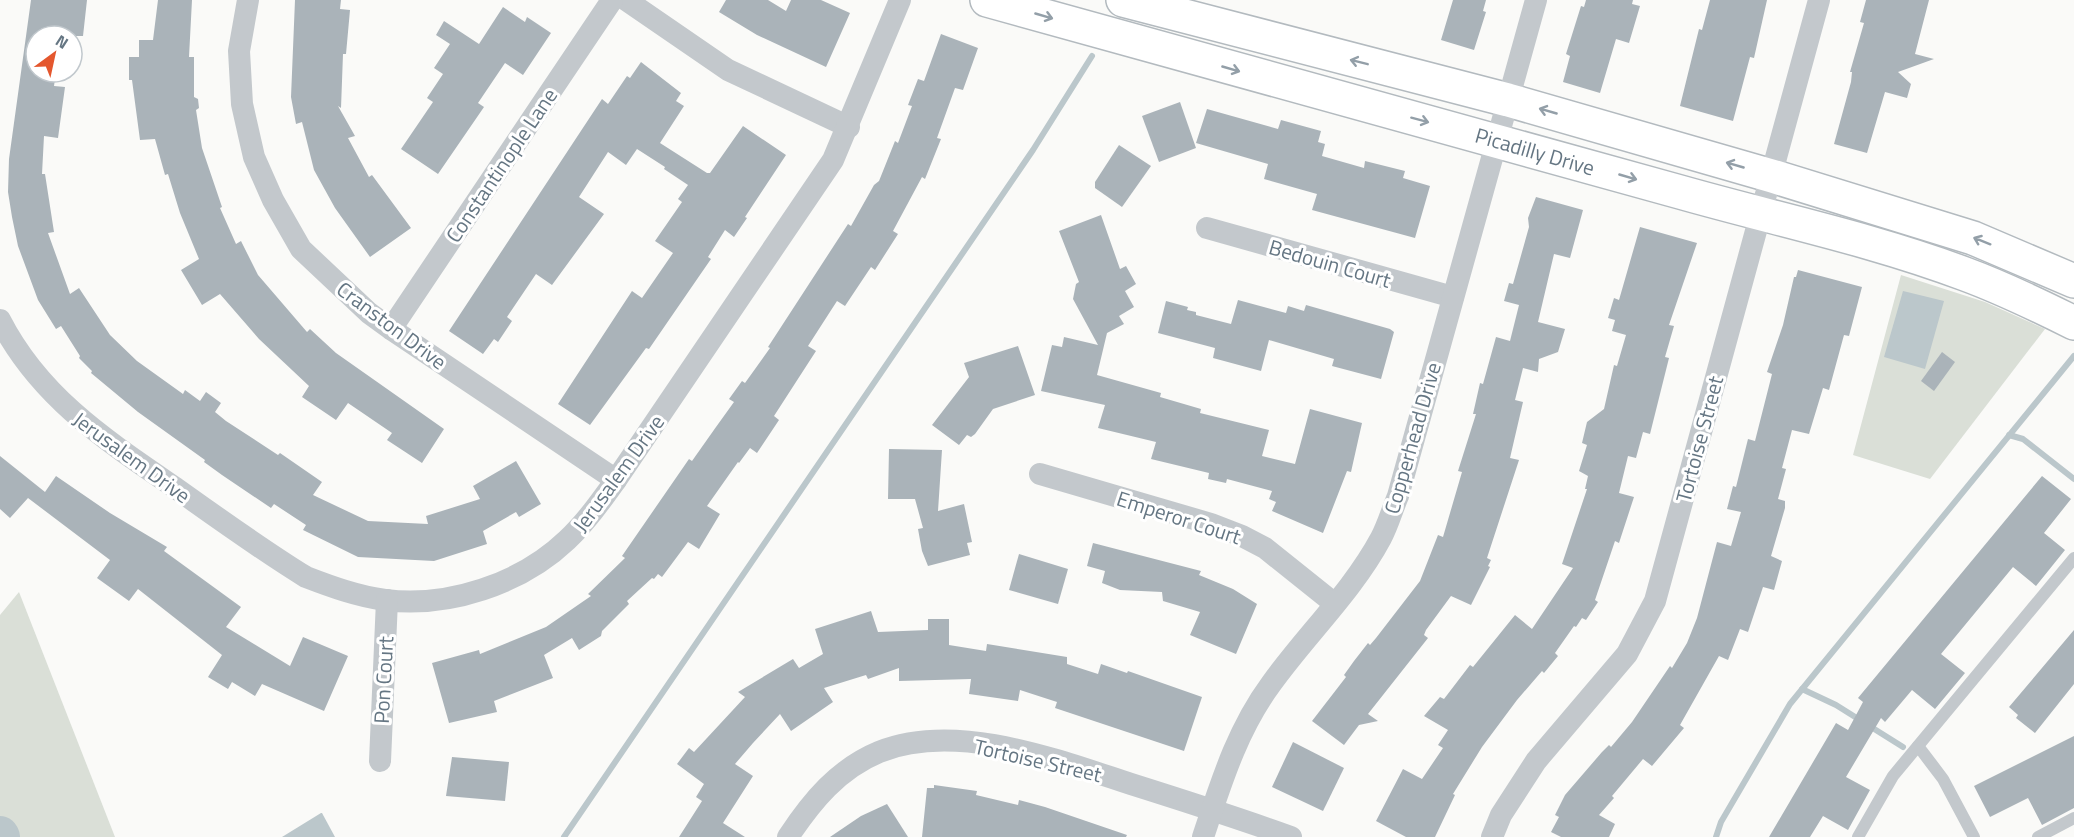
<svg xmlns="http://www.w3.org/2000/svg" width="2074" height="837" viewBox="0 0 2074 837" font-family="'Titillium Web',sans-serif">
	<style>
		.green { fill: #dadfd7 }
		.water { fill: #bbc7cb }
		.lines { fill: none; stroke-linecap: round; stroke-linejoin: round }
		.stream { stroke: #bbc7cb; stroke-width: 6 }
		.river { stroke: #bbc7cb; stroke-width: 38 }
		.building { fill: #aab3b9 }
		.secondary-casing { stroke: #b3babf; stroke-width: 36 }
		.lane { stroke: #c3c8cc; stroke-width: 12 }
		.street { stroke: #c3c8cc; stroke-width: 22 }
		.secondary { stroke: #fff; stroke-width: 33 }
		.oneway { stroke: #939fa8 }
		.labels { text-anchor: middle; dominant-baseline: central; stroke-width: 6; stroke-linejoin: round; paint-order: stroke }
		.street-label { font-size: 21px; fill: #657683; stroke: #fff }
	</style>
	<rect width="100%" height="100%" fill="#fafaf8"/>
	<g class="green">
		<path d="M 1901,275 L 1985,302 L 2045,329 L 1930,479 L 1853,455 Z"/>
		<path d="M 19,592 L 115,837 L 0,837 L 0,615 Z"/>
	</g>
	<g class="water">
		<path d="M 1903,291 L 1944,301 L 1925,369 L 1884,357 Z"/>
		<path d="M 322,813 L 335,837 L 282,837 L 321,813 Z"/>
	</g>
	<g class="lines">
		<g class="stream">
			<path d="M 2009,435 L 2023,439 L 2074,479"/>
			<path d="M 1802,689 L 1836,705 L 1903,747"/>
			<path d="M 564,837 L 1033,150 L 1092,56"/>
			<path d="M 1716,837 L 1721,822 L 1790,704 L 2074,356"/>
		</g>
		<path class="river" d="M 0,835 L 1,837"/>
	</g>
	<g class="building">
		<path d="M 31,0 L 87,0 L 83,36 L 36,36 L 36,72 L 56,72 L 54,86 L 65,87 L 58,138 L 44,136 L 42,174 L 45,174 L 54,232 L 48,233 L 70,294 L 79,288 L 110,335 L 137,361 L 183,394 L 185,390 L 200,401 L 206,392 L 221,403 L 215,412 L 226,421 L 278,455 L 280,453 L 322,482 L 313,495 L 368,521 L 428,524 L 426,516 L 480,499 L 473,486 L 516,461 L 541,504 L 519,517 L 516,512 L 483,531 L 487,544 L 434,561 L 358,557 L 303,530 L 306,525 L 274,504 L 271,508 L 222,475 L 204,462 L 205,460 L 138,412 L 91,373 L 92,371 L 79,358 L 80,356 L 61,326 L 56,329 L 38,300 L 18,246 L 12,217 L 8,192 L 9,159 Z"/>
		<path d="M 158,0 L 192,0 L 189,57 L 194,57 L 194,97 L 198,99 L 199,108 L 196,110 L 202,148 L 222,207 L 220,208 L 236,244 L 241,241 L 258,275 L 307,332 L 310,329 L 336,353 L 444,429 L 422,463 L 387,440 L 392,433 L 348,403 L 336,420 L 302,397 L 309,386 L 259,339 L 220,294 L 202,305 L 181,270 L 199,259 L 180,213 L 168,174 L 165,175 L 155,139 L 140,140 L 132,80 L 129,80 L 129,57 L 139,57 L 139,40 L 153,40 Z"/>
		<path d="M 295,0 L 341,0 L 340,9 L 350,10 L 346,54 L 343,54 L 341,108 L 338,106 L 355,136 L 348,138 L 369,177 L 372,175 L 411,228 L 370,257 L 335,208 L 314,170 L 302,122 L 296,124 L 291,97 Z"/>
		<path d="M 726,0 L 768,0 L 786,11 L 791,0 L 821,0 L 850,13 L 826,67 L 757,35 L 719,12 Z"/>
		<path d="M 1453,0 L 1486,0 L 1483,11 L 1486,12 L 1474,50 L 1441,40 Z"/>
		<path d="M 1586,0 L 1633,0 L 1632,4 L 1640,6 L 1629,43 L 1616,39 L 1600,93 L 1563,82 L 1570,56 L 1566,54 L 1581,6 L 1584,7 Z"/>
		<path d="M 1710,0 L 1767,0 L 1754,58 L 1750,57 L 1733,121 L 1680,106 L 1699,29 L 1702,30 Z"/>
		<path d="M 1866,0 L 1929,0 L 1915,54 L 1934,59 L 1898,72 L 1911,84 L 1907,98 L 1885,92 L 1867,153 L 1834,144 L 1851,82 L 1852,72 L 1850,72 L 1864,23 L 1860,22 Z"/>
		<path d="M 503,7 L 525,22 L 527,17 L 551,33 L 523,75 L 505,63 L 478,103 L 484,107 L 438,174 L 401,149 L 433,102 L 427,98 L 443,74 L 434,68 L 450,44 L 436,35 L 444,21 L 479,44 Z"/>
		<path d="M 941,34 L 978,48 L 963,90 L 955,88 L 937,138 L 941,139 L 925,179 L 922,177 L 893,231 L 898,234 L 875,270 L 871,267 L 845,306 L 837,301 L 808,346 L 816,351 L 774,416 L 779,420 L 757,453 L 750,448 L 739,463 L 738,462 L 707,506 L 720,514 L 699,549 L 688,542 L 662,577 L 658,574 L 654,579 L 652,578 L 627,601 L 629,604 L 602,631 L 601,636 L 579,650 L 572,638 L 544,655 L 553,678 L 494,701 L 497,712 L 449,723 L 432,663 L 479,650 L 480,654 L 546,627 L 591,596 L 588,594 L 625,558 L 622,556 L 689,459 L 692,461 L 716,427 L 734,402 L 729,399 L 742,381 L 745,383 L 770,348 L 768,347 L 848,224 L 851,226 L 874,185 L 879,181 L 895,141 L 898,143 L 912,106 L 908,105 L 918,79 L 924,81 Z"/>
		<path d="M 641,62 L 681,93 L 676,101 L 684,106 L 660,143 L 707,173 L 710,173 L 743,126 L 786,155 L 745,217 L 747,218 L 734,237 L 725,230 L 708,257 L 711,259 L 702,272 L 649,349 L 646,348 L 590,425 L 558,404 L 632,291 L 642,298 L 673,253 L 655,241 L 682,202 L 678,199 L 688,185 L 664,169 L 665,167 L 637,149 L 626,165 L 608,152 L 579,197 L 604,214 L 552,285 L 536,274 L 507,317 L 512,321 L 498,342 L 494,339 L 483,354 L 449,331 L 602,99 L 608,104 L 627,76 L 630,78 Z"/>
		<path d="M 1180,102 L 1196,148 L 1159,162 L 1142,116 Z"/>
		<path d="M 1207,109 L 1278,129 L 1281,120 L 1321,131 L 1318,142 L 1325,144 L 1322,156 L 1364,168 L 1365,161 L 1405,171 L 1403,178 L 1430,186 L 1415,238 L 1312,210 L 1317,194 L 1264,179 L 1268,164 L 1196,143 Z"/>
		<path d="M 1119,145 L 1151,166 L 1122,207 L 1095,188 L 1095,182 Z"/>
		<path d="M 1536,197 L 1583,210 L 1570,258 L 1554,254 L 1538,322 L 1565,329 L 1558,352 L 1539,359 L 1538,372 L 1523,368 L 1515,400 L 1523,402 L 1510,458 L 1519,460 L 1487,558 L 1491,560 L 1488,566 L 1490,567 L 1471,605 L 1451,596 L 1426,630 L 1424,635 L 1428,638 L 1368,714 L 1378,721 L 1359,725 L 1344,745 L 1312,721 L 1346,677 L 1344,675 L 1354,661 L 1368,643 L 1370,645 L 1376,638 L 1420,581 L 1438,535 L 1443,537 L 1462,472 L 1458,471 L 1476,414 L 1473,414 L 1480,383 L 1483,384 L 1496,337 L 1510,341 L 1519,305 L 1504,301 L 1509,283 L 1513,284 L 1529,227 L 1528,218 Z"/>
		<path d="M 1101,215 L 1120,269 L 1126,266 L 1136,284 L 1125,291 L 1134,307 L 1119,316 L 1124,324 L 1107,333 L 1097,375 L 1161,393 L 1160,397 L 1201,409 L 1200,413 L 1269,430 L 1262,456 L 1295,464 L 1310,409 L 1362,423 L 1351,472 L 1347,471 L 1323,533 L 1272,511 L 1276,502 L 1269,499 L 1272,491 L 1227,479 L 1226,483 L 1208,479 L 1209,473 L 1151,459 L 1156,442 L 1098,428 L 1105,405 L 1041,391 L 1052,345 L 1062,347 L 1064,337 L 1098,345 L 1073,299 L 1076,284 L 1079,282 L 1059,231 Z"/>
		<path d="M 1640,227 L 1697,243 L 1669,325 L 1674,326 L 1665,357 L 1669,358 L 1650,434 L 1643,432 L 1636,458 L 1628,456 L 1619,493 L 1634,497 L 1619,543 L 1615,541 L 1595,600 L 1598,602 L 1586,620 L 1582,618 L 1576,627 L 1574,626 L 1555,653 L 1558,656 L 1544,673 L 1542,671 L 1517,700 L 1482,747 L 1453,794 L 1455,795 L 1435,837 L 1406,837 L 1376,821 L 1403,769 L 1422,779 L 1443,748 L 1438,745 L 1448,730 L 1424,716 L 1440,697 L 1444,699 L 1470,665 L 1473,667 L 1515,615 L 1532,629 L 1573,568 L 1562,564 L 1587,489 L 1585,489 L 1588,476 L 1579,471 L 1587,445 L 1582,443 L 1587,422 L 1604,409 L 1614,365 L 1617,366 L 1626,335 L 1612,331 L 1615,320 L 1608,318 L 1614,298 L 1619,300 Z"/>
		<path d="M 1798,270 L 1862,287 L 1849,336 L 1844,335 L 1829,390 L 1823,388 L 1809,434 L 1792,430 L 1782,468 L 1786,469 L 1778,499 L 1785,501 L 1785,508 L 1771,556 L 1782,561 L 1774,590 L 1763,587 L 1748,632 L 1740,629 L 1728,660 L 1719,656 L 1680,725 L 1684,728 L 1652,766 L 1643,759 L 1612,796 L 1614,798 L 1599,815 L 1615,824 L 1609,837 L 1561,837 L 1551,832 L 1559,817 L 1555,815 L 1565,795 L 1602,752 L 1609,745 L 1611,747 L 1632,722 L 1670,666 L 1672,668 L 1687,643 L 1697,618 L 1717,542 L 1731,546 L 1741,512 L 1727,509 L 1733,486 L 1736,487 L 1748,439 L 1755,441 L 1772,374 L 1767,372 L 1783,325 L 1794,277 L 1796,277 Z"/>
		<path d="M 1238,300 L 1286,313 L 1288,306 L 1304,311 L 1306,305 L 1390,329 L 1394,332 L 1381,379 L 1332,366 L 1334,359 L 1269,340 L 1261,371 L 1213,358 L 1215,348 L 1158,333 L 1166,301 L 1188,307 L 1187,310 L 1196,312 L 1196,315 L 1231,324 Z"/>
		<path d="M 1018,346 L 1035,395 L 993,409 L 975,434 L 971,437 L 967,435 L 959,445 L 932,425 L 969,377 L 964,363 Z"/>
		<path d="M 1942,352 L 1955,362 L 1934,391 L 1921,381 Z"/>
		<path d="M 889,449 L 942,450 L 938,511 L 964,504 L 972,542 L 967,543 L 970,555 L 928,566 L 922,551 L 918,529 L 923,528 L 915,499 L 888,499 Z"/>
		<path d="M 0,456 L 45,492 L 56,476 L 110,513 L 167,547 L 164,551 L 241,607 L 226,627 L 290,666 L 303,637 L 348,656 L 324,711 L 262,684 L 255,696 L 232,682 L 228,689 L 208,677 L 222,655 L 138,589 L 129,601 L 97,578 L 110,560 L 28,498 L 10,518 L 0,509 Z"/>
		<path d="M 2042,476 L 2071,499 L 2044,533 L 2065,550 L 2036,586 L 2013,567 L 1941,654 L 1965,673 L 1935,709 L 1912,690 L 1885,722 L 1881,718 L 1846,777 L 1870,790 L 1848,830 L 1823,816 L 1810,837 L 1769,837 L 1836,723 L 1848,730 L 1863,702 L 1858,698 Z"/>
		<path d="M 1093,543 L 1201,571 L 1199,575 L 1233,589 L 1257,604 L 1236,654 L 1190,635 L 1200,612 L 1163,601 L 1162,592 L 1120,590 L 1102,583 L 1105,571 L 1087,566 Z"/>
		<path d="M 1019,554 L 1068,569 L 1058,604 L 1009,590 Z"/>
		<path d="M 871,611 L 878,632 L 928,630 L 928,619 L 949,619 L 949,645 L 986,651 L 987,644 L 1067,657 L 1067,664 L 1098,674 L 1101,664 L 1127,673 L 1128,671 L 1202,697 L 1184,751 L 1055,708 L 1057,702 L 1020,690 L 1018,701 L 969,694 L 971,679 L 899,681 L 899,668 L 868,679 L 866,675 L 824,688 L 833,702 L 791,731 L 780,714 L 753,743 L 735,764 L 753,776 L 723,823 L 745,837 L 679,837 L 702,801 L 696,797 L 704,784 L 677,764 L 689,748 L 694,752 L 745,697 L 738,692 L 793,659 L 799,668 L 823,654 L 815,629 Z"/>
		<path d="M 2074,630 L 2074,684 L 2035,733 L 2016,718 L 2018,715 L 2009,707 Z"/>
		<path d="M 2074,736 L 2074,808 L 2042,825 L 2028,798 L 1990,817 L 1974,786 Z"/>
		<path d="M 1293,742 L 1344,768 L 1323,811 L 1272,787 Z"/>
		<path d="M 452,757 L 509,762 L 505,801 L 446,796 Z"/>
		<path d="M 934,785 L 977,791 L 976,795 L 1018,805 L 1019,800 L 1045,807 L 1127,835 L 1126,837 L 922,837 L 927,788 L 934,788 Z"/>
		<path d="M 887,804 L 908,837 L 830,837 L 861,816 Z"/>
	</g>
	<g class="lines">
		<g class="secondary-casing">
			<g id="secondary">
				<path d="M 987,0 C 1218,66 1450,127 1680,192 C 1775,219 1872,239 1965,274 C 2003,288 2038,305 2074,323"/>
				<path d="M 1123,0 L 1508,100 L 1772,176 L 1973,238 L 2074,281"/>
			</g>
		</g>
		<g class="lane">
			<path d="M 1918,746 L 1943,779 L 1974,837"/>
			<path d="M 1858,837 L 1893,776 L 2074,558"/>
			<path d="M 2038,837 L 2074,818"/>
		</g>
		<g class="street">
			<path d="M 248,0 L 239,51 L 242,104 L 254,157 L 273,200 L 301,249 L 369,313 L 391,329 L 616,480"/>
			<path d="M 626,0 L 728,70 L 849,127"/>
			<path d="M 1207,228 L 1453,297"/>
			<path d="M 0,320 C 40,398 107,441 177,489 C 219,519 262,550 306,577 C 332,587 357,596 385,600 C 448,608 521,584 567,540 C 586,522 601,501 616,480 L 833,160 L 900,0"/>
			<path d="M 391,329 L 612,0"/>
			<path d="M 1040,474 L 1211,524 L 1242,536 L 1265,548 L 1335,604"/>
			<path d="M 380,761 L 387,600"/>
			<path d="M 788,837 C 812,801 838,769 879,752 C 956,721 1057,760 1131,784 C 1185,801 1238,818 1291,837"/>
			<path d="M 1203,837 C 1221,783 1237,730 1271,684 C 1306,635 1352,592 1381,538 C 1388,525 1392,510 1398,496 L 1536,0"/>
			<path d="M 1492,837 L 1501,815 L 1536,761 L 1627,654 L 1655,601 L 1819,0"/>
		</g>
		<use href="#secondary" class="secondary"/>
	</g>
	<defs><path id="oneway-shaft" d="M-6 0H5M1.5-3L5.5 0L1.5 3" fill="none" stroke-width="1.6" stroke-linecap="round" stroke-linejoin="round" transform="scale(1.5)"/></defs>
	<g class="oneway">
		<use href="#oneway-shaft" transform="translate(1044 16) rotate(16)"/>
		<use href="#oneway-shaft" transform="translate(1359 62) rotate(-166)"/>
		<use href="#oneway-shaft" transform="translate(1231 69) rotate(16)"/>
		<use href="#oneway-shaft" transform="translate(1548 111) rotate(-164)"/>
		<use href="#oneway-shaft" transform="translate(1420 120) rotate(15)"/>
		<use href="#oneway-shaft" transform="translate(1735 165) rotate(-164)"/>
		<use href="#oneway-shaft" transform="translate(1628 177) rotate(16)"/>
		<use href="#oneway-shaft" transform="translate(1982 241) rotate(-158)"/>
	</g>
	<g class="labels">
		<g class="street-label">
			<text transform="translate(1535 151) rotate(16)">Picadilly Drive</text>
			<text transform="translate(501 165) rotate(-56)">Constantinople Lane</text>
			<text transform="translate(1330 263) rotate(16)">Bedouin Court</text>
			<text transform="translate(392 325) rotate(37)">Cranston Drive</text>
			<text transform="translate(1412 438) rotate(-74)">Copperhead Drive</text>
			<text transform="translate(1699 439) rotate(-75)">Tortoise Street</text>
			<text transform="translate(132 457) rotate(36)">Jerusalem Drive</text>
			<text transform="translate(618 473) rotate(-54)">Jerusalem Drive</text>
			<text transform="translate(1179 517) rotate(18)">Emperor Court</text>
			<text transform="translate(383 680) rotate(-87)">Pon Court</text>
			<text transform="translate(1038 760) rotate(13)">Tortoise Street</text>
		</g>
	</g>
	<g transform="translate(54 54) rotate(33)"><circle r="28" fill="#ffffff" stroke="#c1c8cd" stroke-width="1.5"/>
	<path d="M0-4.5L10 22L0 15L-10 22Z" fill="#e4572e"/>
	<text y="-9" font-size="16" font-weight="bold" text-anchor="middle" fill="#657683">N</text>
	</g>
</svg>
